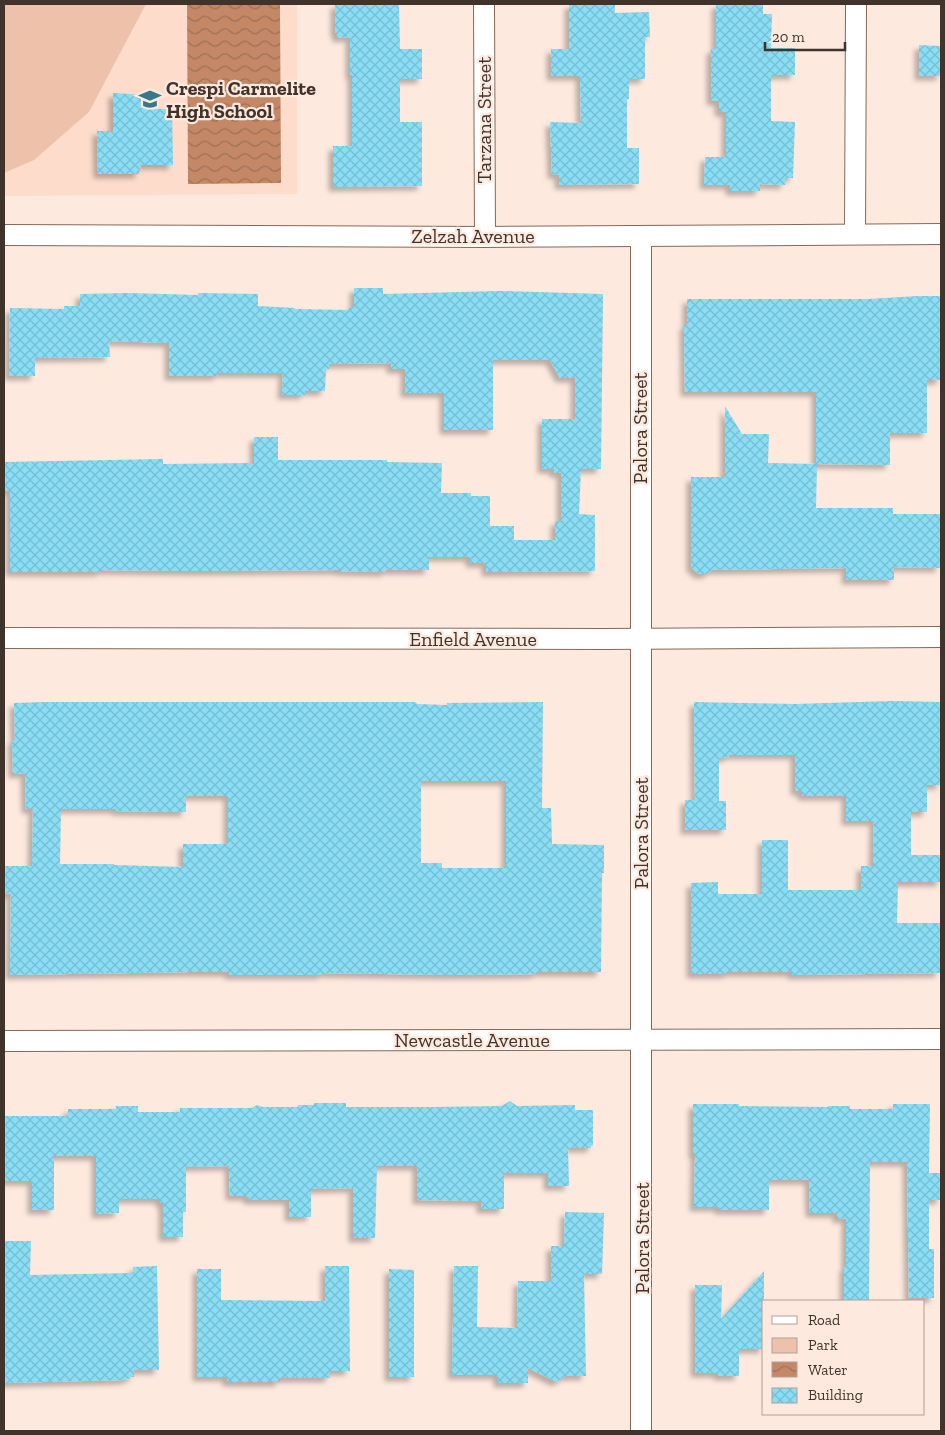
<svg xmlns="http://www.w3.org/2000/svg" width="945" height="1435" viewBox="0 0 945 1435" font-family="'Zilla Slab',serif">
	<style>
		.built { fill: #fedccb }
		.green { fill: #eec2aa }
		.water { fill: url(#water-waves) }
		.building { fill: url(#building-cross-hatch); fill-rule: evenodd; filter: url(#shadow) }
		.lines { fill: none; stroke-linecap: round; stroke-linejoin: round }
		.street-casing { stroke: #866958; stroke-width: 22 }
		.street { stroke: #fff; stroke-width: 20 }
		.labels { text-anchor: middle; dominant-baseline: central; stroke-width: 4.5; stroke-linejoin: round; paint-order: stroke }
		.poi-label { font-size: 20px; font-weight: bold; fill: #40332c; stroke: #fee9de; text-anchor: start }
		.street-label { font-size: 20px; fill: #40332c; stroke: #fee9de }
	</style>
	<defs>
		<pattern id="water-waves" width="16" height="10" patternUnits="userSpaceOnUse" patternTransform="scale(1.25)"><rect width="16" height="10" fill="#c48867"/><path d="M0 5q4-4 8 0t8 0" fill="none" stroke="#a17055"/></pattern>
		<pattern id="building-cross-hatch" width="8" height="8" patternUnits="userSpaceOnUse" patternTransform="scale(1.25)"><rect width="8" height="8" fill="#89ddf4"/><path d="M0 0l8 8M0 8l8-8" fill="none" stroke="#77bed1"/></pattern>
		<filter id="shadow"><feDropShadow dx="-4.5" dy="4.5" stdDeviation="2.5" flood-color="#0004"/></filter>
	</defs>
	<rect width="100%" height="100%" fill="#fee9de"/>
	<path class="built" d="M 4,4 L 297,4 L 297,194 L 4,196 Z"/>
	<path class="green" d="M 4,4 L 146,4 L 89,112 L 34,160 L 4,173 Z"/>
	<path class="water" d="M 187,4 L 280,4 L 281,183 L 188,184 Z"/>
	<g class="building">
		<path d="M 335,4 L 399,4 L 400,49 L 422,49 L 422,79 L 400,79 L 400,122 L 422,122 L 422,186 L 333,187 L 333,146 L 352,146 L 352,75 L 350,75 L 350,37 L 337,38 L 337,33 L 335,33 Z"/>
		<path d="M 569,4 L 615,4 L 615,13 L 649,12 L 650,37 L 645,37 L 645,79 L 629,79 L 629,99 L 627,99 L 627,148 L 639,148 L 639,184 L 559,185 L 559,175 L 552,174 L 550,122 L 581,123 L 580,76 L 551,76 L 551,49 L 569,49 Z"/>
		<path d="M 716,4 L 763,4 L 763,14 L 772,14 L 771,48 L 795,48 L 795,75 L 771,75 L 771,121 L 795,122 L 793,178 L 785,178 L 785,185 L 760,184 L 760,191 L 730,191 L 730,185 L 704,185 L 705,157 L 726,157 L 726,112 L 719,112 L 719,101 L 711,101 L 711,49 L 716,49 Z"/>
		<path d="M 919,45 L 941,46 L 941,76 L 919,76 Z"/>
		<path d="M 113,93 L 148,95 L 149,109 L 172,109 L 173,165 L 141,165 L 139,174 L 98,174 L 97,131 L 113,131 Z"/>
		<path d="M 354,288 L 383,288 L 383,294 L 500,291 L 603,294 L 601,469 L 581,469 L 579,514 L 595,515 L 595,571 L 486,572 L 486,563 L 470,563 L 470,557 L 429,557 L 429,570 L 386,570 L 386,572 L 339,571 L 339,570 L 191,571 L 101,570 L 101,572 L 10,572 L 10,491 L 4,491 L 4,462 L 163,459 L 163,464 L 254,463 L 254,437 L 278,437 L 278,460 L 387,460 L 387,462 L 442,463 L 441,493 L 471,493 L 471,496 L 490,496 L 490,526 L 514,526 L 514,540 L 555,540 L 555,521 L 561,521 L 561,473 L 554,473 L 554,469 L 542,469 L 542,419 L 575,419 L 575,378 L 560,378 L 550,360 L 493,360 L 493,430 L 444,430 L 444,393 L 405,393 L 405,369 L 391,369 L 391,363 L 329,364 L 329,369 L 326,369 L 325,391 L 305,391 L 305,395 L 282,395 L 283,373 L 218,373 L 218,376 L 169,376 L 169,343 L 109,341 L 110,357 L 35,358 L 35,376 L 9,376 L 10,308 L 64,309 L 64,306 L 80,306 L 80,294 L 130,293 L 198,295 L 198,293 L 258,294 L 258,306 L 295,308 L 295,309 L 349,310 L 349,307 L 354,307 Z"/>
		<path d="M 918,296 L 941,296 L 941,380 L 927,380 L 927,433 L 890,433 L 890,465 L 817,464 L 816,508 L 893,508 L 893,514 L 940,514 L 940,568 L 894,567 L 894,580 L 846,580 L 846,568 L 712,570 L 707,574 L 699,574 L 691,567 L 691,477 L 725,477 L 725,406 L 742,434 L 769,434 L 768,463 L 816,464 L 816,392 L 685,392 L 684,325 L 687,325 L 687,299 L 869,299 Z"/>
		<path d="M 893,701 L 941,702 L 941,785 L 927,785 L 927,812 L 911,812 L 911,855 L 941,855 L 941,882 L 898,882 L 897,923 L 941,923 L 940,973 L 792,975 L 792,972 L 728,972 L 728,974 L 691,974 L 691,883 L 718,882 L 718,894 L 762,894 L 762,840 L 788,840 L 788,890 L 861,890 L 861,866 L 873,866 L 874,821 L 846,821 L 846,796 L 802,796 L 802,791 L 795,791 L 795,755 L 729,755 L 729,757 L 719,758 L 719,801 L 726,801 L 726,830 L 685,830 L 685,800 L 695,800 L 694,702 L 795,704 Z"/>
		<path d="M 44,702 L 415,702 L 417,704 L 447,705 L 447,703 L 543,702 L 542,808 L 551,808 L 552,844 L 604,845 L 604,873 L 602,873 L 601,972 L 537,972 L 537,974 L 448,975 L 322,973 L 322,975 L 229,975 L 229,972 L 189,972 L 10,975 L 11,894 L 4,893 L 4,866 L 32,866 L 33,809 L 26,809 L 25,773 L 13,774 L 12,740 L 15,740 L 14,703 ZM 421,781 L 506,781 L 506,868 L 442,868 L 442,863 L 421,863 ZM 186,796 L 228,796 L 228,844 L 183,844 L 183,867 L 114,865 L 114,864 L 60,864 L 61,809 L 116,809 L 116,811 L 186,812 Z"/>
		<path d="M 510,1101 L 517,1106 L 575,1105 L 575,1110 L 593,1110 L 593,1146 L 591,1146 L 591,1148 L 568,1148 L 569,1186 L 548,1186 L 548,1173 L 504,1173 L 504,1209 L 481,1209 L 481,1201 L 417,1200 L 417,1166 L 377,1166 L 375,1238 L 353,1238 L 353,1188 L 311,1189 L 311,1217 L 289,1217 L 289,1200 L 250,1200 L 246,1196 L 230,1196 L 229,1166 L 186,1167 L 186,1212 L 183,1212 L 183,1237 L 163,1237 L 163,1203 L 160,1203 L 160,1199 L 119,1199 L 119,1213 L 96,1214 L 96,1156 L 54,1156 L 54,1210 L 32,1210 L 32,1181 L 4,1181 L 4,1116 L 68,1116 L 68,1109 L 116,1109 L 116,1106 L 138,1106 L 138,1112 L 180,1112 L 180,1108 L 252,1108 L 257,1105 L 263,1107 L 298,1107 L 298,1105 L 314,1105 L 314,1103 L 346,1103 L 346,1107 L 433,1107 L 502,1106 Z"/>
		<path d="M 693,1104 L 739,1104 L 739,1106 L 828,1107 L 828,1106 L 850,1106 L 850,1109 L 893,1109 L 893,1104 L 930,1104 L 929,1173 L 941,1173 L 941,1200 L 929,1200 L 929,1249 L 934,1249 L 934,1298 L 909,1298 L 907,1162 L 870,1162 L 869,1301 L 844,1301 L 844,1267 L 846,1267 L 846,1218 L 837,1219 L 837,1213 L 810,1213 L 809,1180 L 769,1180 L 769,1210 L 719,1210 L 719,1207 L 694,1207 L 695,1158 L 695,1154 L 693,1154 Z"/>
		<path d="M 565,1212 L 604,1213 L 602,1274 L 584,1274 L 586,1376 L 565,1376 L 557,1382 L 528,1368 L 528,1383 L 498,1383 L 498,1375 L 452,1375 L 454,1266 L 478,1266 L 477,1327 L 517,1328 L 518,1281 L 551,1281 L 551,1246 L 564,1246 Z"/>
		<path d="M 4,1241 L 31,1241 L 30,1275 L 133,1273 L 133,1267 L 157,1266 L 159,1370 L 134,1370 L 134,1377 L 129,1377 L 129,1379 L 123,1380 L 4,1383 Z"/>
		<path d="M 325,1266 L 349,1266 L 350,1371 L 330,1371 L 330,1378 L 280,1378 L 280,1382 L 227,1382 L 227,1377 L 197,1377 L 197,1269 L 221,1269 L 221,1300 L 325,1301 Z"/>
		<path d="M 389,1269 L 414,1270 L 414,1377 L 389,1377 Z"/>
		<path d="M 764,1271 L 764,1349 L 739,1349 L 739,1376 L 718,1376 L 718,1373 L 697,1373 L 695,1372 L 695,1285 L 722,1285 L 721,1319 Z"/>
	</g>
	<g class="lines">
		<g class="street-casing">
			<g id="street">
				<path d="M 484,4 L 485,237"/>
				<path d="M 855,234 L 856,4"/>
				<path d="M 4,235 L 485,237 L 941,234"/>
				<path d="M 641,236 L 641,1431"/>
				<path d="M 4,638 L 603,639 L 941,637"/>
				<path d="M 4,1041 L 941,1039"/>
			</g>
		</g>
		<use href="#street" class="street"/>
	</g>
	<defs>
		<g id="school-bare" transform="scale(1.725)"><path d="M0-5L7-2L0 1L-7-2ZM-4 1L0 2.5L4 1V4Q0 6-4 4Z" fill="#37798a" stroke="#fee9de" stroke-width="2.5" paint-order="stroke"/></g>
	</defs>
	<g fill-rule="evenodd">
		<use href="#school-bare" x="150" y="99"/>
	</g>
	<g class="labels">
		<g class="poi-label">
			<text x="166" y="88">Crespi Carmelite<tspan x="166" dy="23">High School</tspan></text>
		</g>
		<g class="street-label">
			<text transform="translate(484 120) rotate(-90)">Tarzana Street</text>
			<text x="473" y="236">Zelzah Avenue</text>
			<text transform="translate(640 428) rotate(-90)">Palora Street</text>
			<text x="473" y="639">Enfield Avenue</text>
			<text transform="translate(641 833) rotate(-90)">Palora Street</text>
			<text x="472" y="1040">Newcastle Avenue</text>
			<text transform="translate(642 1238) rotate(-90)">Palora Street</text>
		</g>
	</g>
	<rect width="945" height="1435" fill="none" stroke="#40332c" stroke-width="10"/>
	<rect x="762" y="1300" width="162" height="115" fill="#fee9de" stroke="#b2a097"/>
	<rect x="772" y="1316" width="25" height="8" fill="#ffffff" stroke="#b2a097"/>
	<text x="808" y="1325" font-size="15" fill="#40332c">Road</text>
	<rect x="772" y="1338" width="25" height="15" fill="#eec2aa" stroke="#b2a097"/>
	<text x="808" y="1350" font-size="15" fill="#40332c">Park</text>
	<rect x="772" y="1362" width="25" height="15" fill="url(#water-waves)" stroke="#b2a097"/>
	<text x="808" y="1375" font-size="15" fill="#40332c">Water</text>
	<rect x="772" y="1388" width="25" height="15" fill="url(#building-cross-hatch)" stroke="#b2a097"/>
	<text x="808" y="1400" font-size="15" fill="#40332c">Building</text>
	<path d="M765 42v8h80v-8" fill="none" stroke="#40332c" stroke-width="2.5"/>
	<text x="772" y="42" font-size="15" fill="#40332c" stroke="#fee9de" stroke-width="4" paint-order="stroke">20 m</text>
</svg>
